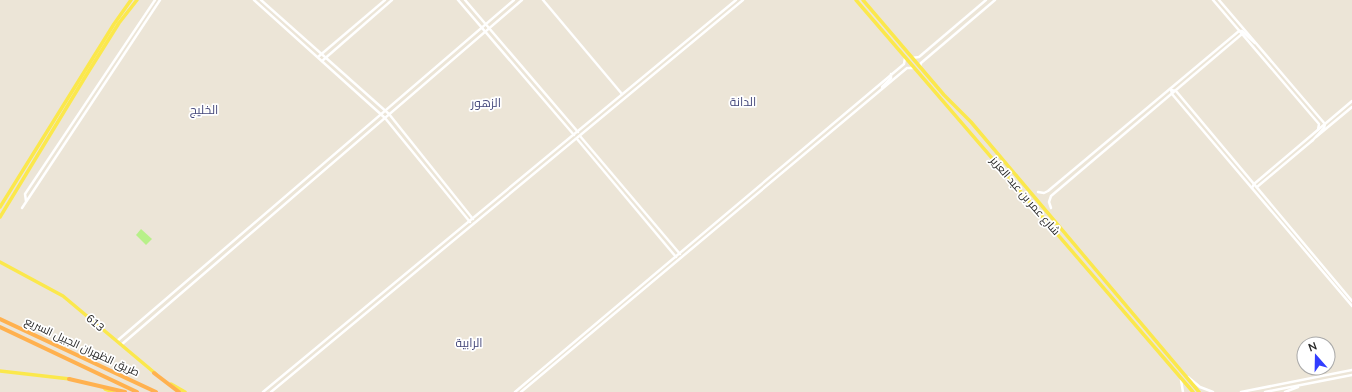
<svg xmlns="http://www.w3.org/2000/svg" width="1352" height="392" viewBox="0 0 1352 392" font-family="'Nunito Sans',Cairo,sans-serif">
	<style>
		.pitch { fill: #b7f089 }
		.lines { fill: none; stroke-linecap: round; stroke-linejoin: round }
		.minor { stroke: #fff; stroke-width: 2.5 }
		.major { stroke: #fbe84c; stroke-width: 3.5 }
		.highway { stroke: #ffb14f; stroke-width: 4 }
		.labels { text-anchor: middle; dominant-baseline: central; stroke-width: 3.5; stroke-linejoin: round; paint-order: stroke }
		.street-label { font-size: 11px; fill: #272727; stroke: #fff }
		.neighbourhood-label { font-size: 12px; fill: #45487b; stroke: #fff }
	</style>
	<rect width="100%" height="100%" fill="#ece5d7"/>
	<path class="pitch" d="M 141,229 L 152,239 L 146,245 L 136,235 Z"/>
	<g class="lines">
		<g class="minor">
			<path d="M 254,0 L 385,118 L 470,222"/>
			<path d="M 261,0 L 389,114 L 473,219"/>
			<path d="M 458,0 L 574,135"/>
			<path d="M 465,0 L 578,132"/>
			<path d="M 543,0 L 622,94"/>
			<path d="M 1213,0 L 1319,124 L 1318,130"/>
			<path d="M 1219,0 L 1325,124 L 1324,128 L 1312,141"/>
			<path d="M 318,57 L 385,0"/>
			<path d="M 912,58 L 919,57 L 986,0"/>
			<path d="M 322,61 L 392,0"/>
			<path d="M 920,66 L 921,63 L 995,0"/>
			<path d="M 882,87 L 891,78 L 891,74"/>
			<path d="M 1171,89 L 1172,94 L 1352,306"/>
			<path d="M 1171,90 L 1176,91 L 1352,301"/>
			<path d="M 580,136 L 680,254"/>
			<path d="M 1316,137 L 1352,107"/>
			<path d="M 577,139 L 676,257"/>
			<path d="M 1257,187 L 1313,140"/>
			<path d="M 1252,188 L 1254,184 L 1352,101"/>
			<path d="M 1038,192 L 1044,193 L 1048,191 L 1239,31 L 1242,31 L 1255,43"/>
			<path d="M 26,201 L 25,194 L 155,0"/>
			<path d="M 22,208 L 160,0"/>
			<path d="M 1051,208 L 1049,202 L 1051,196 L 1242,34"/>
			<path d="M 117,341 L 514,0"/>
			<path d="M 121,345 L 522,0"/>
			<path d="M 1188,377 L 1200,387 L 1213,392"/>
			<path d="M 1181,380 L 1183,392"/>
			<path d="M 263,392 L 736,0"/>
			<path d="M 271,392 L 743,0"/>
			<path d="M 515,392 L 904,64 L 905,58"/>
			<path d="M 521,392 L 907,68 L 913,68"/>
			<path d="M 1241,392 L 1352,370"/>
			<path d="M 1265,392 L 1352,375"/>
			<path d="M 1285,392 L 1298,387"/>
		</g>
		<g class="major">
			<path d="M 856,0 L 1193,392"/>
			<path d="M 863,0 L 944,95 L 971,122 L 1199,392"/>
			<path d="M 0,207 L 114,24 L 131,0"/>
			<path d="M 0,217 L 87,74 L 119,23 L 137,0"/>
			<path d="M 0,262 L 63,296 L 156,374"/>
			<path d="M 0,371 L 70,379"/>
			<path d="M 171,384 L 185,392"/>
			<path d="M 105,389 L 113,392"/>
		</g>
		<g class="highway">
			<path d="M 0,319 L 156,392"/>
			<path d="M 0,327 L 137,392"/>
			<path d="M 154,373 L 179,392"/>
			<path d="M 69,379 L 125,392"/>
		</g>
	</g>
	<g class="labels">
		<g class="street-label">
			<text transform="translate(1025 196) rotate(49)">شارع عمر بن عبد العزيز</text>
			<text transform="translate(95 323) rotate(41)">613</text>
			<text transform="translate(82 347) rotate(25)">طريق الظهران الجبيل السريع</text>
		</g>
		<g class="neighbourhood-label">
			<text x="743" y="102">الدانة</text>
			<text x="486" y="103">الزهور</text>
			<text x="204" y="110">الخليج</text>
			<text x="469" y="343">الرابية</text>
		</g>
	</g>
	<g transform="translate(1316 356) rotate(340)"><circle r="19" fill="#ffffff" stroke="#a9a9a9"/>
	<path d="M0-3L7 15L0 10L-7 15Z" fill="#313dff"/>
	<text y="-6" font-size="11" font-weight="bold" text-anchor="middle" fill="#272727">N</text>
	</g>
</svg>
